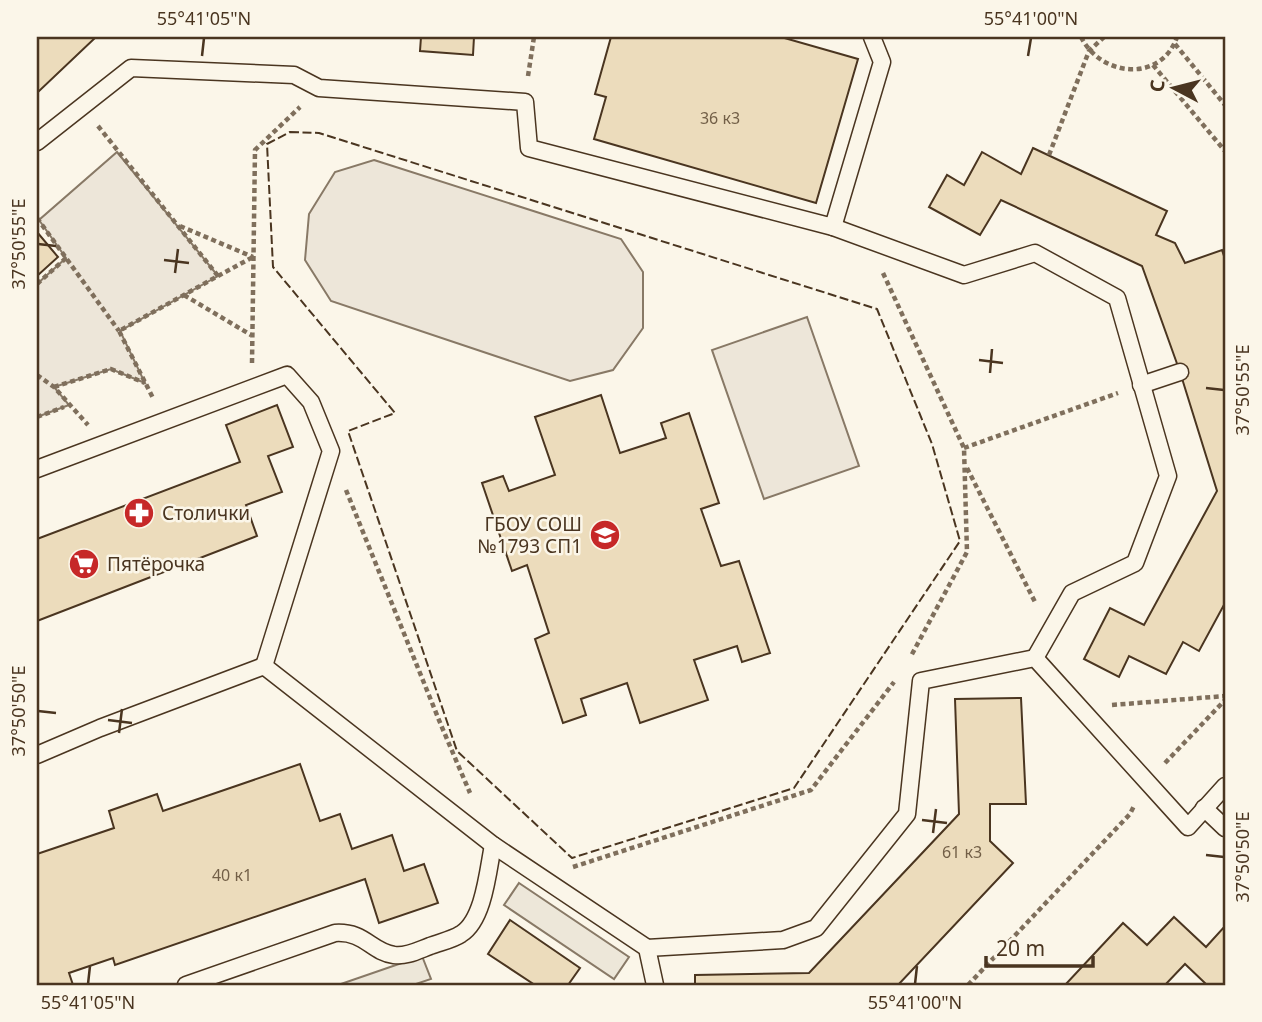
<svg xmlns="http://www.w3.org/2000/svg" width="1262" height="1022" viewBox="0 0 1262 1022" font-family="'Noto Sans',sans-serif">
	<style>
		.green { fill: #ede6d9; stroke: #887966; stroke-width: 2 }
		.parking { fill: #ede7d9; stroke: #887966; stroke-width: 2 }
		.building { fill: #ecdcbc; stroke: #4a3520; stroke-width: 2 }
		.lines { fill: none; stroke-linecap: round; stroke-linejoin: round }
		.lane-casing { stroke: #4a3520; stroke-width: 19 }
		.path { stroke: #7f6f5c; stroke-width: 4.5; stroke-dasharray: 5 3.5; stroke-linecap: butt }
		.lane { stroke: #fbf6e9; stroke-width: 16 }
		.fence { stroke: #4a3520; stroke-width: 2; stroke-dasharray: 9 3.5; stroke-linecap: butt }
		.ticks { fill: none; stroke: #4a3520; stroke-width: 2.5 }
		.labels { text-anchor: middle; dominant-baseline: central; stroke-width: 5; stroke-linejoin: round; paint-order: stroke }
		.number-label { font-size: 16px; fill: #725f47 }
		.poi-label { font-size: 19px; fill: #4a3520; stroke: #fbf6e9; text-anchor: start }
		.neatline { fill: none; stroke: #4a3520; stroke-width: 2.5 }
		.ticks-label { font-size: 18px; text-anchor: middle; fill: #4a3520 }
	</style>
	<rect width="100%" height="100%" fill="#fbf6e9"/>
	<g class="green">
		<path d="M 117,152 L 218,276 L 120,331 L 145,383 L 111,369 L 54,387 L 69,405 L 37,417 L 37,284 L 66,258 L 39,220 Z"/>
		<path d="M 374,160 L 621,239 L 643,272 L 643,328 L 613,370 L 570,381 L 331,301 L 305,260 L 309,214 L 335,172 Z"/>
		<path d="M 807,317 L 859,466 L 764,499 L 712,350 Z"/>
	</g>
	<g class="parking">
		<path d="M 519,883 L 629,957 L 614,979 L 504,905 Z"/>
		<path d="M 422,956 L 431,979 L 413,985 L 338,985 Z"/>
	</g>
	<g class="building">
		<path d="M 37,37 L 96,37 L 37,93 Z"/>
		<path d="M 421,37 L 474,37 L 473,55 L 420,51 Z"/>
		<path d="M 611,37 L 781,37 L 858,59 L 816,203 L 594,139 L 606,97 L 595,94 Z"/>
		<path d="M 1033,148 L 1167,211 L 1156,235 L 1175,243 L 1185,263 L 1222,250 L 1225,259 L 1225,603 L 1199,651 L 1183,642 L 1166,674 L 1129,656 L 1119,677 L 1084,659 L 1110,608 L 1144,625 L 1217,491 L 1180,372 L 1142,266 L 1001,200 L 980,235 L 929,207 L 947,175 L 964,185 L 982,152 L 1021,174 Z"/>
		<path d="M 37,232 L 58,257 L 37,276 Z"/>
		<path d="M 601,395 L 620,453 L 666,438 L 661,423 L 689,413 L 719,503 L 701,509 L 721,566 L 739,561 L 770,653 L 742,662 L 737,646 L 694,660 L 708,700 L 640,723 L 627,683 L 581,699 L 586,715 L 563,723 L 535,639 L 549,633 L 527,565 L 512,571 L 482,483 L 503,476 L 509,491 L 555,475 L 535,417 Z"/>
		<path d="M 277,405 L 293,447 L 268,456 L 282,492 L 246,505 L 257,536 L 37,621 L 37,539 L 240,462 L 226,425 Z"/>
		<path d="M 1021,698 L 1026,804 L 990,804 L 990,841 L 1013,863 L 898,985 L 695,985 L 695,975 L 809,973 L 959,814 L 955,699 Z"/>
		<path d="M 300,764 L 320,821 L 340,814 L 352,849 L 392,835 L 404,871 L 424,864 L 438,903 L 379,923 L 365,879 L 115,965 L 113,958 L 69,973 L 73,985 L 37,985 L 37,854 L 114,828 L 109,811 L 157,794 L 163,811 Z"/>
		<path d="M 1174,917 L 1206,947 L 1225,926 L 1225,985 L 1207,985 L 1185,964 L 1165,985 L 1065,985 L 1123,923 L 1147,945 Z"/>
		<path d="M 510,920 L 580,968 L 568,985 L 535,985 L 488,954 Z"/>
	</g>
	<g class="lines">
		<g class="lane-casing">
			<g id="lane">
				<path d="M 37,142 L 131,68 L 294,75 L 319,88 L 525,102 L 529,148 L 833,227 L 882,62 L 872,37"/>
				<path d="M 833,227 L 964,275 L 1035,253 L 1117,298 L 1168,476 L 1135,563 L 1072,593 L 1035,658"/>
				<path d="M 1141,385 L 1180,372"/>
				<path d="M 37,469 L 287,375 L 311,402 L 331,451 L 264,666"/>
				<path d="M 37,755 L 100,728 L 264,666 L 493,845 L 647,948 L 655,985"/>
				<path d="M 1204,808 L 1225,828"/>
				<path d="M 647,948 L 783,940 L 816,928 L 907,814 L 921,681 L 1035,658 L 1188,827 L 1225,786"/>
				<path d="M 186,985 L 335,933 C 365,931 371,952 394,955 C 406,957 419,950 430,946 C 440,942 452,940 461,934 C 484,920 488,870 493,845"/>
			</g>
		</g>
		<g class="path">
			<path d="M 1081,37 C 1101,77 1161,83 1177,37"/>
			<path d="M 1175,44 L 1225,105"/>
			<path d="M 1153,65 L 1225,151"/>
			<path d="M 528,76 L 534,37"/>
			<path d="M 98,126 L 218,276 L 119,331 L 153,398"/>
			<path d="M 1049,155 L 1089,51 L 1104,37"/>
			<path d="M 37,218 L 119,331"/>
			<path d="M 180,226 L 253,257"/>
			<path d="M 883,273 L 964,448 L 967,552 L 911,656"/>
			<path d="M 218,276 L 253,257"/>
			<path d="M 37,284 L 66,258"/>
			<path d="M 184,295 L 251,335"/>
			<path d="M 252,363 L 255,150 L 300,107"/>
			<path d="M 37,375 L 54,387 L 88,425"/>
			<path d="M 54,387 L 111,369 L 145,383"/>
			<path d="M 37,417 L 64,407"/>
			<path d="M 964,448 L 1118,393"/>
			<path d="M 967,468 L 1036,604"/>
			<path d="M 346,490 L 441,725 L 470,793"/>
			<path d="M 1112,705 L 1225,696"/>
			<path d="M 1165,763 L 1225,700"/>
			<path d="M 573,867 L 811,790 L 894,682"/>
			<path d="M 968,985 L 1130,814 L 1134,806"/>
		</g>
		<use href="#lane" class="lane"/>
		<path class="fence" d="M 290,132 L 319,133 L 877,309 L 932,444 L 960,541 L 794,788 L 572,858 L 457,751 L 348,431 L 395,413 L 273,267 L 267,144 Z"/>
	</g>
	<path class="ticks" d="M 202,56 L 204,38M 1028,56 L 1031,38M 38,244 L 56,246M 164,260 L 189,263M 175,273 L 178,249M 979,360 L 1003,363M 990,373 L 992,349M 1206,388 L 1224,390M 38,711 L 56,713M 108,720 L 132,723M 119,733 L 122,709M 922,820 L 947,823M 933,833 L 936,809M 1206,855 L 1224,857M 88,984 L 90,966M 915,984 L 917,966"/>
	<defs>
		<g id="pharmacy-disc" transform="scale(1.575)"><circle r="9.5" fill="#c62828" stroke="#fbf6e9"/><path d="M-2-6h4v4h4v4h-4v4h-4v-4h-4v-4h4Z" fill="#fff"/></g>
		<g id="school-disc" transform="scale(1.575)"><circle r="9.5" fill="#c62828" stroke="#fbf6e9"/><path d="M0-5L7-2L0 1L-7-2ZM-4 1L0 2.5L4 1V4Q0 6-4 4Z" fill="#fff"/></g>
		<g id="supermarket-disc" transform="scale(1.575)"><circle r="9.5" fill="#c62828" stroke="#fbf6e9"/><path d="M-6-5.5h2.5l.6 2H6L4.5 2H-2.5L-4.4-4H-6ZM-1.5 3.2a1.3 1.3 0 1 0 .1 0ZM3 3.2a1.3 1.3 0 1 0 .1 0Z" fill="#fff"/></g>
	</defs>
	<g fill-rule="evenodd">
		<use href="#pharmacy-disc" x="139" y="513"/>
		<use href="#school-disc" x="605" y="535"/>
		<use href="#supermarket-disc" x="84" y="564"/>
	</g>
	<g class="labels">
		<g class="number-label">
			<text x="720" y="118">36 к3</text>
			<text x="962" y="852">61 к3</text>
			<text x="232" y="875">40 к1</text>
		</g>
		<g class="poi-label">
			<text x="162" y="513">Столички</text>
			<text x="582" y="524" text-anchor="end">ГБОУ СОШ<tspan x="582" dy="22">№1793 СП1</tspan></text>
			<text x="107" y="564">Пятёрочка</text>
		</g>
	</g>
	<rect width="1262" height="1022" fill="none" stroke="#fbf6e9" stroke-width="77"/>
	<g transform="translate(1174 88) rotate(277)" stroke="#fbf6e9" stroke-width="5" paint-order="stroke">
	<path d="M0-5L12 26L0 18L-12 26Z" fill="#4a3520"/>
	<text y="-10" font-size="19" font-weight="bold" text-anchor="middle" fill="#4a3520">С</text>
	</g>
	<path d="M986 956v10h107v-10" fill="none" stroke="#4a3520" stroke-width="3.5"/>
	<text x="996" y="956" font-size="21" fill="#4a3520" stroke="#fbf6e9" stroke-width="5" paint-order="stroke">20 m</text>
	<rect x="38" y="38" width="1186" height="946" class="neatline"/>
	<g class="ticks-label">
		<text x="204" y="25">55°41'05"N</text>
		<text x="1031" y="25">55°41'00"N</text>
		<text transform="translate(19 244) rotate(-90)" y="6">37°50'55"E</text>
		<text transform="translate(1243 390) rotate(-90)" y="6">37°50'55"E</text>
		<text transform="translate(19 711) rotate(-90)" y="6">37°50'50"E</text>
		<text transform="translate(1243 857) rotate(-90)" y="6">37°50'50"E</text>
		<text x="88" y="1009">55°41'05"N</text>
		<text x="915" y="1009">55°41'00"N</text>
	</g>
</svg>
